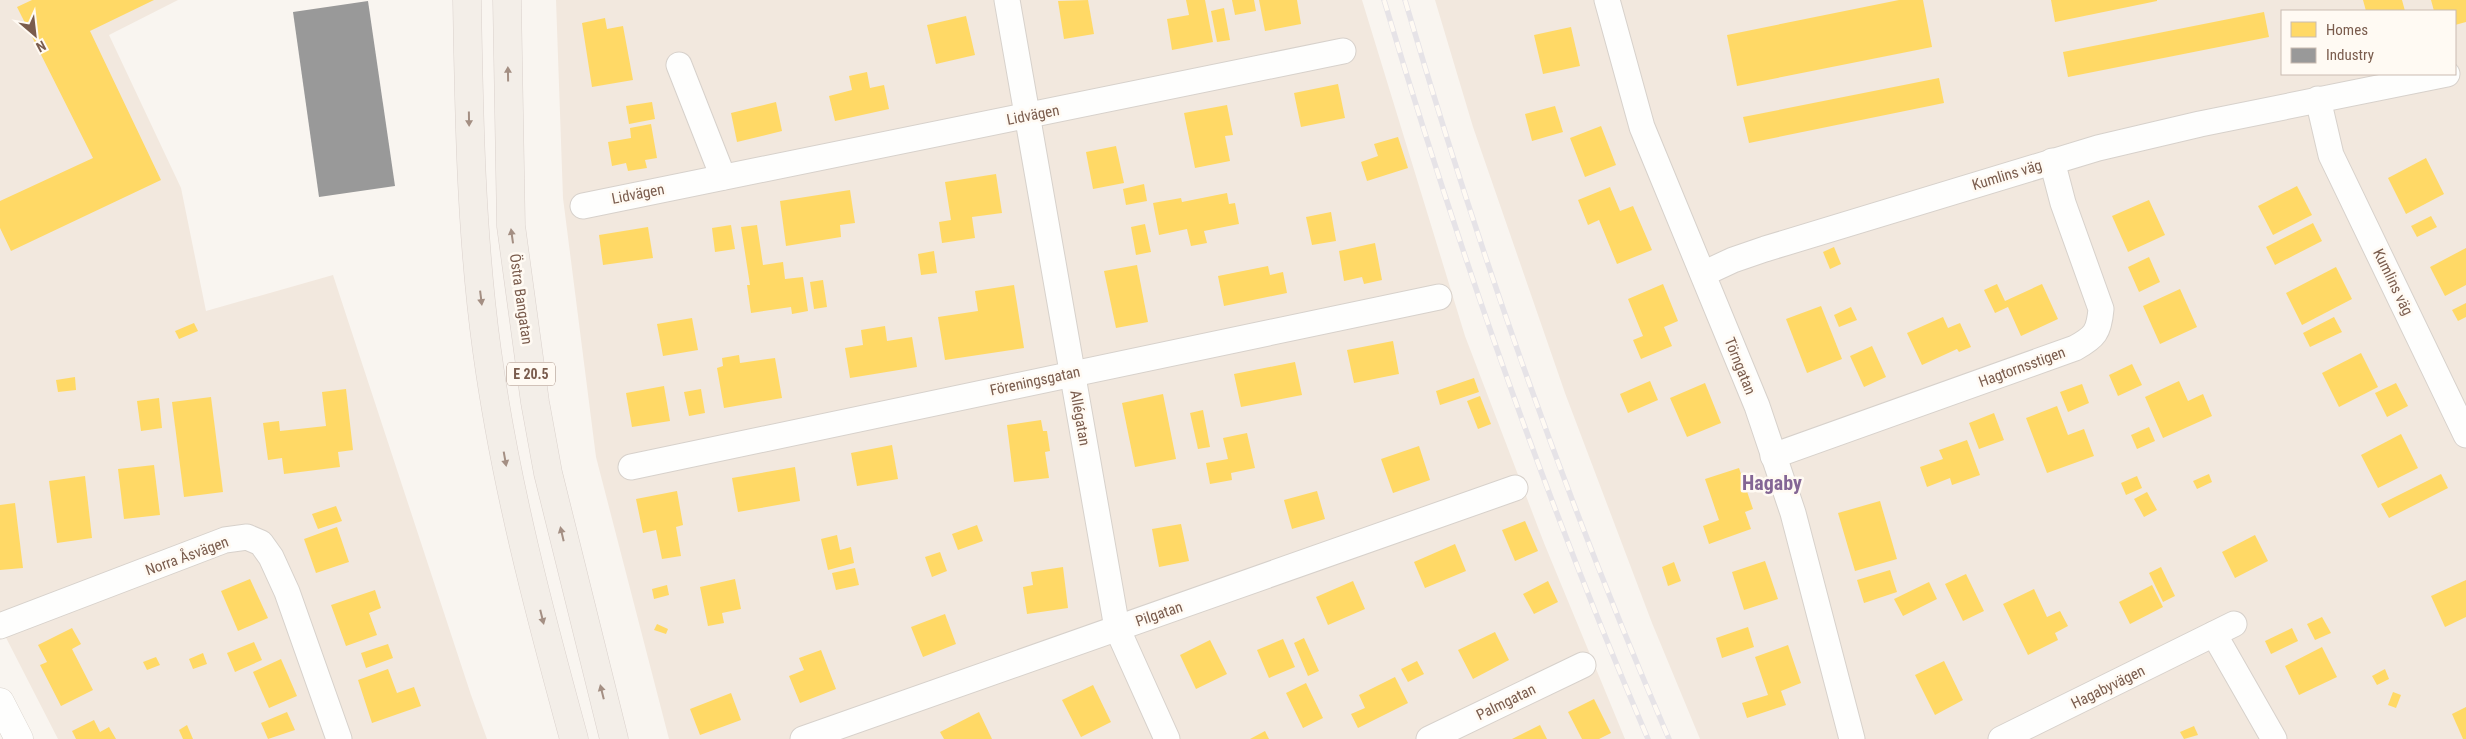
<svg xmlns="http://www.w3.org/2000/svg" width="2466" height="739" viewBox="0 0 2466 739" font-family="'Roboto Condensed',sans-serif">
	<style>
		.residential { fill: #f2e8de; fill-rule: evenodd }
		.homes { fill: #ffd966 }
		.industry { fill: #999 }
		.lines { fill: none; stroke-linecap: round; stroke-linejoin: round }
		.street-casing { stroke: #d7d1cb; stroke-width: 27 }
		.secondary-casing { stroke: #d9d2cb; stroke-width: 29 }
		.primary-casing { stroke: #dad1cc; stroke-width: 29 }
		.street { stroke: #fefefd; stroke-width: 25 }
		.secondary { stroke: #fefefd; stroke-width: 28 }
		.primary { stroke: #f3eee8; stroke-width: 28 }
		.rail-casing { stroke: #e6e3e7; stroke-width: 5.5 }
		.rail { stroke: #fffaf3; stroke-width: 4; stroke-dasharray: 11; stroke-linecap: butt }
		.oneway { fill: #a48f83 }
		.labels { text-anchor: middle; dominant-baseline: central; stroke-width: 5; stroke-linejoin: round; paint-order: stroke }
		.shield { fill: #fffaf3; stroke: #a28b7f; stroke-width: 1 }
		.shield-label { font-size: 14px; font-weight: bold; fill: #7a5c4d }
		.street-label { font-size: 15px; fill: #7a5c4d; stroke: #fffaf3 }
		.district-label { font-size: 20px; font-weight: bold; fill: #846695; stroke: #fffaf3 }
	</style>
	<rect width="100%" height="100%" fill="#f9f5f0"/>
	<g class="residential">
		<path d="M 0,0 L 178,0 L 109,35 L 181,188 L 206,311 L 333,275 L 471,695 L 487,739 L 58,739 L 0,626 Z"/>
		<path d="M 556,0 L 1362,0 L 1465,336 L 1544,543 L 1625,739 L 669,739 L 596,457 L 563,198 Z"/>
		<path d="M 1435,0 L 2466,0 L 2466,739 L 1700,739 L 1652,623 L 1565,393 L 1473,127 ZM 2282,11 L 2455,11 L 2455,74 L 2282,74 Z"/>
	</g>
	<g class="homes">
		<path d="M 32,0 L 154,0 L 90,31 L 161,180 L 11,251 L 0,228 L 0,201 L 93,158 L 17,7 Z"/>
		<path d="M 1088,0 L 1094,34 L 1064,39 L 1058,1 Z"/>
		<path d="M 1186,0 L 1205,0 L 1213,42 L 1172,50 L 1167,19 L 1189,15 Z"/>
		<path d="M 1232,0 L 1254,0 L 1256,11 L 1235,15 Z"/>
		<path d="M 1259,0 L 1297,0 L 1301,24 L 1265,31 Z"/>
		<path d="M 1899,0 L 1923,0 L 1932,47 L 1737,86 L 1727,35 Z"/>
		<path d="M 2051,0 L 2157,0 L 2157,1 L 2055,22 Z"/>
		<path d="M 2363,0 L 2402,0 L 2405,11 L 2366,11 Z"/>
		<path d="M 2431,0 L 2466,0 L 2466,22 L 2455,25 L 2455,11 L 2434,11 Z"/>
		<path d="M 1224,8 L 1230,40 L 1217,42 L 1211,11 Z"/>
		<path d="M 2264,12 L 2269,37 L 2068,77 L 2063,52 Z"/>
		<path d="M 966,16 L 975,55 L 936,64 L 927,25 Z"/>
		<path d="M 605,18 L 607,29 L 623,26 L 633,80 L 592,87 L 582,23 Z"/>
		<path d="M 1571,27 L 1580,66 L 1543,74 L 1534,35 Z"/>
		<path d="M 867,72 L 870,88 L 884,85 L 889,109 L 835,121 L 829,96 L 852,90 L 849,76 Z"/>
		<path d="M 1939,78 L 1944,103 L 1749,143 L 1743,117 Z"/>
		<path d="M 1338,84 L 1345,118 L 1301,127 L 1294,93 Z"/>
		<path d="M 652,102 L 655,119 L 629,124 L 626,106 Z"/>
		<path d="M 776,102 L 782,131 L 737,142 L 731,113 Z"/>
		<path d="M 1227,105 L 1233,135 L 1225,136 L 1230,161 L 1195,168 L 1184,113 Z"/>
		<path d="M 1555,106 L 1563,132 L 1532,141 L 1525,114 Z"/>
		<path d="M 651,124 L 657,158 L 645,160 L 647,168 L 628,171 L 626,163 L 612,166 L 608,142 L 631,138 L 630,128 Z"/>
		<path d="M 1601,126 L 1616,165 L 1585,177 L 1570,138 Z"/>
		<path d="M 1398,137 L 1408,168 L 1367,181 L 1361,162 L 1378,156 L 1374,144 Z"/>
		<path d="M 1116,146 L 1124,183 L 1093,189 L 1086,152 Z"/>
		<path d="M 2426,158 L 2444,194 L 2406,214 L 2388,178 Z"/>
		<path d="M 996,174 L 1002,213 L 972,217 L 975,238 L 942,243 L 939,222 L 951,220 L 945,182 Z"/>
		<path d="M 1144,184 L 1147,201 L 1126,205 L 1123,189 Z"/>
		<path d="M 2297,186 L 2312,215 L 2273,235 L 2258,206 Z"/>
		<path d="M 1610,187 L 1620,211 L 1633,206 L 1652,250 L 1617,264 L 1599,220 L 1588,225 L 1578,200 Z"/>
		<path d="M 850,190 L 855,223 L 840,225 L 841,237 L 786,246 L 780,201 Z"/>
		<path d="M 1227,193 L 1229,204 L 1235,203 L 1239,224 L 1204,231 L 1207,243 L 1191,246 L 1187,229 L 1159,235 L 1153,203 L 1181,198 L 1182,202 Z"/>
		<path d="M 2149,200 L 2165,235 L 2128,252 L 2112,216 Z"/>
		<path d="M 1331,212 L 1336,241 L 1312,245 L 1306,217 Z"/>
		<path d="M 2431,216 L 2437,227 L 2417,237 L 2411,226 Z"/>
		<path d="M 2313,223 L 2322,241 L 2275,265 L 2266,247 Z"/>
		<path d="M 1145,224 L 1151,252 L 1136,255 L 1131,227 Z"/>
		<path d="M 731,225 L 735,249 L 715,252 L 712,228 Z"/>
		<path d="M 757,225 L 763,265 L 783,262 L 785,279 L 803,277 L 808,311 L 792,314 L 791,307 L 751,313 L 747,285 L 750,285 L 741,227 Z"/>
		<path d="M 648,227 L 653,258 L 603,265 L 599,235 Z"/>
		<path d="M 1375,243 L 1382,280 L 1364,284 L 1362,277 L 1344,281 L 1339,251 Z"/>
		<path d="M 1834,247 L 1841,264 L 1830,269 L 1823,252 Z"/>
		<path d="M 2466,248 L 2466,285 L 2445,296 L 2430,267 Z"/>
		<path d="M 934,251 L 937,273 L 921,275 L 918,254 Z"/>
		<path d="M 2149,257 L 2160,282 L 2139,292 L 2128,267 Z"/>
		<path d="M 1137,265 L 1148,322 L 1116,328 L 1104,271 Z"/>
		<path d="M 1268,266 L 1270,275 L 1283,272 L 1287,293 L 1224,306 L 1218,276 Z"/>
		<path d="M 2336,267 L 2352,299 L 2302,325 L 2286,293 Z"/>
		<path d="M 823,280 L 827,307 L 814,309 L 810,282 Z"/>
		<path d="M 1663,284 L 1678,321 L 1664,327 L 1672,346 L 1641,359 L 1633,340 L 1643,336 L 1628,299 Z"/>
		<path d="M 1997,284 L 2005,301 L 2042,284 L 2058,319 L 2021,336 L 2008,307 L 1995,313 L 1984,290 Z"/>
		<path d="M 1014,285 L 1024,348 L 945,360 L 938,317 L 978,311 L 975,291 Z"/>
		<path d="M 2180,289 L 2197,327 L 2160,344 L 2143,306 Z"/>
		<path d="M 2466,303 L 2466,317 L 2458,321 L 2452,310 Z"/>
		<path d="M 1821,306 L 1842,359 L 1807,373 L 1786,319 Z"/>
		<path d="M 1851,307 L 1857,320 L 1839,327 L 1834,315 Z"/>
		<path d="M 1943,317 L 1948,328 L 1960,323 L 1971,347 L 1959,352 L 1957,349 L 1922,365 L 1907,333 Z"/>
		<path d="M 2334,317 L 2342,332 L 2310,347 L 2303,333 Z"/>
		<path d="M 692,318 L 698,350 L 663,356 L 657,324 Z"/>
		<path d="M 194,323 L 198,331 L 179,339 L 175,331 Z"/>
		<path d="M 885,326 L 887,341 L 912,337 L 917,367 L 850,378 L 845,348 L 863,345 L 861,330 Z"/>
		<path d="M 1393,341 L 1399,374 L 1354,383 L 1347,350 Z"/>
		<path d="M 1872,346 L 1886,377 L 1864,387 L 1850,356 Z"/>
		<path d="M 2361,353 L 2378,387 L 2339,407 L 2322,373 Z"/>
		<path d="M 739,355 L 740,363 L 775,358 L 782,398 L 724,408 L 717,368 L 723,366 L 722,358 Z"/>
		<path d="M 1295,362 L 1302,395 L 1241,407 L 1234,374 Z"/>
		<path d="M 2132,364 L 2142,385 L 2118,396 L 2109,375 Z"/>
		<path d="M 75,377 L 76,390 L 58,392 L 56,380 Z"/>
		<path d="M 1474,378 L 1479,392 L 1440,405 L 1436,391 Z"/>
		<path d="M 1650,381 L 1658,400 L 1628,413 L 1620,394 Z"/>
		<path d="M 2179,381 L 2188,401 L 2203,394 L 2212,416 L 2163,438 L 2145,397 Z"/>
		<path d="M 1705,383 L 1721,423 L 1687,437 L 1670,398 Z"/>
		<path d="M 2396,383 L 2408,406 L 2387,417 L 2375,393 Z"/>
		<path d="M 2082,384 L 2089,403 L 2068,412 L 2060,392 Z"/>
		<path d="M 664,386 L 670,421 L 632,427 L 626,393 Z"/>
		<path d="M 346,389 L 353,450 L 338,452 L 340,467 L 284,474 L 282,458 L 268,460 L 263,423 L 279,421 L 280,431 L 326,426 L 322,392 Z"/>
		<path d="M 701,389 L 705,413 L 689,416 L 684,392 Z"/>
		<path d="M 1163,394 L 1176,459 L 1135,467 L 1122,403 Z"/>
		<path d="M 1480,396 L 1491,424 L 1478,429 L 1467,401 Z"/>
		<path d="M 211,397 L 223,492 L 184,497 L 172,402 Z"/>
		<path d="M 159,398 L 162,428 L 141,431 L 137,401 Z"/>
		<path d="M 2057,406 L 2068,435 L 2084,429 L 2094,456 L 2047,473 L 2026,418 Z"/>
		<path d="M 1203,410 L 1210,447 L 1198,449 L 1190,413 Z"/>
		<path d="M 1994,413 L 2004,440 L 1979,449 L 1969,423 Z"/>
		<path d="M 1041,420 L 1043,431 L 1047,431 L 1050,451 L 1045,452 L 1049,478 L 1014,482 L 1007,425 Z"/>
		<path d="M 2149,427 L 2155,441 L 2137,449 L 2131,435 Z"/>
		<path d="M 1247,433 L 1255,468 L 1231,473 L 1232,480 L 1210,484 L 1206,463 L 1228,459 L 1223,438 Z"/>
		<path d="M 2401,434 L 2418,468 L 2378,488 L 2361,455 Z"/>
		<path d="M 1967,440 L 1980,475 L 1952,485 L 1950,478 L 1927,487 L 1920,467 L 1943,459 L 1939,450 Z"/>
		<path d="M 892,445 L 898,479 L 857,486 L 851,453 Z"/>
		<path d="M 1419,446 L 1430,480 L 1393,493 L 1381,459 Z"/>
		<path d="M 154,465 L 160,515 L 124,519 L 118,469 Z"/>
		<path d="M 795,467 L 800,501 L 738,512 L 732,478 Z"/>
		<path d="M 1739,468 L 1753,509 L 1745,512 L 1751,529 L 1709,544 L 1703,526 L 1719,520 L 1705,479 Z"/>
		<path d="M 2209,474 L 2212,482 L 2197,489 L 2193,481 Z"/>
		<path d="M 2441,474 L 2448,488 L 2389,518 L 2381,504 Z"/>
		<path d="M 85,476 L 92,538 L 57,543 L 49,481 Z"/>
		<path d="M 2137,476 L 2142,488 L 2126,495 L 2121,483 Z"/>
		<path d="M 677,491 L 683,525 L 676,527 L 681,556 L 662,559 L 656,530 L 643,533 L 636,499 Z"/>
		<path d="M 1317,491 L 1325,519 L 1292,529 L 1284,500 Z"/>
		<path d="M 2147,492 L 2157,510 L 2144,517 L 2134,499 Z"/>
		<path d="M 1880,501 L 1897,559 L 1855,571 L 1838,513 Z"/>
		<path d="M 15,503 L 23,568 L 0,570 L 0,505 Z"/>
		<path d="M 336,506 L 342,521 L 318,529 L 312,514 Z"/>
		<path d="M 1525,521 L 1538,551 L 1515,561 L 1502,530 Z"/>
		<path d="M 1181,524 L 1189,561 L 1159,567 L 1152,529 Z"/>
		<path d="M 977,525 L 983,541 L 958,550 L 952,534 Z"/>
		<path d="M 337,527 L 349,562 L 316,573 L 304,539 Z"/>
		<path d="M 837,535 L 840,550 L 851,547 L 854,563 L 828,570 L 821,539 Z"/>
		<path d="M 2255,535 L 2268,561 L 2235,578 L 2222,552 Z"/>
		<path d="M 1455,544 L 1466,571 L 1425,588 L 1414,562 Z"/>
		<path d="M 940,552 L 947,571 L 932,577 L 925,557 Z"/>
		<path d="M 1765,561 L 1778,599 L 1744,610 L 1732,572 Z"/>
		<path d="M 1674,562 L 1681,581 L 1668,586 L 1662,567 Z"/>
		<path d="M 1063,567 L 1068,608 L 1027,614 L 1023,587 L 1033,585 L 1031,572 Z"/>
		<path d="M 2161,567 L 2175,596 L 2163,602 L 2149,573 Z"/>
		<path d="M 855,568 L 859,585 L 836,590 L 832,573 Z"/>
		<path d="M 1890,570 L 1897,592 L 1864,603 L 1857,580 Z"/>
		<path d="M 1966,574 L 1984,611 L 1963,621 L 1945,584 Z"/>
		<path d="M 250,579 L 268,618 L 238,631 L 221,591 Z"/>
		<path d="M 735,579 L 741,609 L 722,613 L 724,623 L 708,626 L 700,587 Z"/>
		<path d="M 2466,580 L 2466,617 L 2445,627 L 2431,596 Z"/>
		<path d="M 1353,581 L 1365,609 L 1328,625 L 1316,597 Z"/>
		<path d="M 1548,581 L 1558,602 L 1534,614 L 1523,594 Z"/>
		<path d="M 1929,582 L 1937,599 L 1903,616 L 1894,599 Z"/>
		<path d="M 667,585 L 669,595 L 654,599 L 652,589 Z"/>
		<path d="M 2152,585 L 2163,607 L 2130,624 L 2119,602 Z"/>
		<path d="M 2034,589 L 2047,617 L 2060,611 L 2068,626 L 2055,633 L 2058,640 L 2028,655 L 2003,604 Z"/>
		<path d="M 375,590 L 381,608 L 369,613 L 377,635 L 346,646 L 331,605 Z"/>
		<path d="M 945,614 L 956,644 L 923,657 L 911,627 Z"/>
		<path d="M 2322,617 L 2331,633 L 2315,640 L 2307,624 Z"/>
		<path d="M 657,624 L 668,629 L 666,634 L 654,630 Z"/>
		<path d="M 1748,627 L 1754,647 L 1722,658 L 1716,638 Z"/>
		<path d="M 72,628 L 81,644 L 72,649 L 93,690 L 61,706 L 40,665 L 47,662 L 38,645 Z"/>
		<path d="M 2292,628 L 2298,641 L 2271,654 L 2265,641 Z"/>
		<path d="M 1495,632 L 1509,660 L 1473,679 L 1458,650 Z"/>
		<path d="M 1304,638 L 1319,671 L 1308,676 L 1294,643 Z"/>
		<path d="M 1283,639 L 1295,667 L 1269,678 L 1257,650 Z"/>
		<path d="M 1210,640 L 1227,674 L 1196,689 L 1180,655 Z"/>
		<path d="M 254,642 L 262,660 L 235,672 L 227,653 Z"/>
		<path d="M 388,644 L 393,658 L 366,668 L 361,653 Z"/>
		<path d="M 1788,645 L 1801,683 L 1781,691 L 1786,705 L 1747,718 L 1742,703 L 1768,695 L 1755,657 Z"/>
		<path d="M 2322,647 L 2337,677 L 2299,695 L 2285,666 Z"/>
		<path d="M 821,650 L 836,689 L 800,703 L 789,676 L 804,670 L 799,658 Z"/>
		<path d="M 203,653 L 207,664 L 193,669 L 189,659 Z"/>
		<path d="M 156,657 L 160,665 L 147,670 L 143,662 Z"/>
		<path d="M 281,659 L 297,696 L 269,708 L 253,672 Z"/>
		<path d="M 1417,661 L 1424,674 L 1408,682 L 1401,669 Z"/>
		<path d="M 1944,661 L 1963,700 L 1935,715 L 1915,675 Z"/>
		<path d="M 388,669 L 397,693 L 414,687 L 421,706 L 372,723 L 358,680 Z"/>
		<path d="M 2385,669 L 2389,679 L 2377,685 L 2372,676 Z"/>
		<path d="M 1395,677 L 1408,703 L 1358,728 L 1351,714 L 1365,708 L 1359,695 Z"/>
		<path d="M 1306,683 L 1323,718 L 1303,728 L 1286,693 Z"/>
		<path d="M 1093,685 L 1111,722 L 1081,737 L 1062,700 Z"/>
		<path d="M 2393,692 L 2401,695 L 2396,708 L 2388,705 Z"/>
		<path d="M 731,693 L 741,720 L 700,735 L 690,709 Z"/>
		<path d="M 1594,699 L 1611,733 L 1599,739 L 1582,739 L 1568,712 Z"/>
		<path d="M 2466,707 L 2466,739 L 2463,739 L 2452,714 Z"/>
		<path d="M 287,712 L 295,730 L 268,739 L 261,723 Z"/>
		<path d="M 979,712 L 992,739 L 944,739 L 940,732 Z"/>
		<path d="M 94,720 L 100,732 L 109,727 L 116,739 L 76,739 L 72,731 Z"/>
		<path d="M 187,725 L 193,739 L 183,739 L 179,730 Z"/>
		<path d="M 1540,725 L 1547,739 L 1512,739 Z"/>
		<path d="M 2194,726 L 2198,735 L 2184,739 L 2180,732 Z"/>
		<path d="M 1265,731 L 1269,739 L 1250,739 Z"/>
	</g>
	<path class="industry" d="M 368,1 L 395,186 L 319,197 L 293,12 Z"/>
	<g class="lines">
		<g class="street-casing">
			<g id="street">
				<path d="M 1007,0 L 1117,628 L 1167,739"/>
				<path d="M 1607,0 L 1642,127 L 1757,406 L 1793,513 L 1852,739"/>
				<path d="M 679,65 L 723,177"/>
				<path d="M 2318,99 L 2331,155 L 2466,435"/>
				<path d="M 583,206 L 1343,51"/>
				<path d="M 1703,274 L 1733,260 L 1765,249 L 2098,148 L 2200,124 L 2447,74"/>
				<path d="M 1773,456 L 2075,348 C 2095,337 2099,332 2101,309 L 2063,203 L 2052,161"/>
				<path d="M 631,467 L 1439,297"/>
				<path d="M 0,626 L 225,540 L 247,537 L 261,543 L 271,557 L 287,592 L 339,739"/>
				<path d="M 2214,634 L 2274,739"/>
				<path d="M 803,739 L 1515,488"/>
				<path d="M 1429,739 L 1583,665"/>
				<path d="M 2001,739 L 2234,624"/>
			</g>
		</g>
		<g class="secondary-casing">
			<path id="secondary" d="M 0,702 L 19,739"/>
		</g>
		<g class="primary-casing">
			<g id="primary">
				<path d="M 467,0 C 469,118 471,235 487,351 C 505,483 539,611 574,739"/>
				<path d="M 507,0 L 511,226 L 535,402 L 548,473 L 614,739"/>
			</g>
		</g>
		<use href="#street" class="street"/>
		<use href="#secondary" class="secondary"/>
		<use href="#primary" class="primary"/>
		<g class="rail-casing">
			<g id="rail">
				<path d="M 1384,0 C 1459,251 1545,499 1648,739"/>
				<path d="M 1405,0 C 1479,252 1565,498 1669,739"/>
			</g>
		</g>
		<use href="#rail" class="rail"/>
	</g>
	<defs><path id="oneway-solid" d="M-6-.8H1V-3.2L6.5 0L1 3.2V.8H-6Z" transform="scale(1.25)"/></defs>
	<g class="oneway">
		<use href="#oneway-solid" transform="translate(508 74) rotate(-91)"/>
		<use href="#oneway-solid" transform="translate(469 119) rotate(89)"/>
		<use href="#oneway-solid" transform="translate(512 236) rotate(-98)"/>
		<use href="#oneway-solid" transform="translate(481 298) rotate(83)"/>
		<use href="#oneway-solid" transform="translate(505 459) rotate(80)"/>
		<use href="#oneway-solid" transform="translate(562 534) rotate(-103)"/>
		<use href="#oneway-solid" transform="translate(542 617) rotate(76)"/>
		<use href="#oneway-solid" transform="translate(602 692) rotate(-104)"/>
	</g>
	<g class="labels">
		<rect class="shield" x="507" y="362.5" width="48" height="23" rx="4"/>
		<g class="shield-label">
			<text x="531" y="374">E 20.5</text>
		</g>
		<g class="street-label">
			<text transform="translate(1033 115) rotate(-11)">Lidvägen</text>
			<text transform="translate(2007 175) rotate(-17)">Kumlins väg</text>
			<text transform="translate(638 194) rotate(-11)">Lidvägen</text>
			<text transform="translate(2393 282) rotate(64)">Kumlins väg</text>
			<text transform="translate(521 299) rotate(82)">Östra Bangatan</text>
			<text transform="translate(1740 366) rotate(68)">Törngatan</text>
			<text transform="translate(2022 367) rotate(-20)">Hagtornsstigen</text>
			<text transform="translate(1035 381) rotate(-12)">Föreningsgatan</text>
			<text transform="translate(1080 418) rotate(80)">Allégatan</text>
			<text transform="translate(187 556) rotate(-20)">Norra Åsvägen</text>
			<text transform="translate(1159 614) rotate(-19)">Pilgatan</text>
			<text transform="translate(2108 687) rotate(-26)">Hagabyvägen</text>
			<text transform="translate(1506 702) rotate(-26)">Palmgatan</text>
		</g>
		<g class="district-label">
			<text x="1772" y="483">Hagaby</text>
		</g>
	</g>
	<rect x="2281" y="10" width="175" height="65" fill="#fffaf3" stroke="#cabbb1"/>
	<rect x="2291" y="22" width="25" height="15" fill="#ffd966" stroke="#cabbb1"/>
	<text x="2326" y="35" font-size="15" fill="#7a5c4d">Homes</text>
	<rect x="2291" y="48" width="25" height="15" fill="#999999" stroke="#cabbb1"/>
	<text x="2326" y="60" font-size="15" fill="#7a5c4d">Industry</text>
	<g transform="translate(35 35) rotate(152)" stroke="#fffaf3" stroke-width="4" paint-order="stroke">
	<path d="M0-4L9 19L0 12L-9 19Z" fill="#7a5c4d"/>
	<text y="-8" font-size="14" font-weight="bold" text-anchor="middle" fill="#7a5c4d">N</text>
	</g>
</svg>
